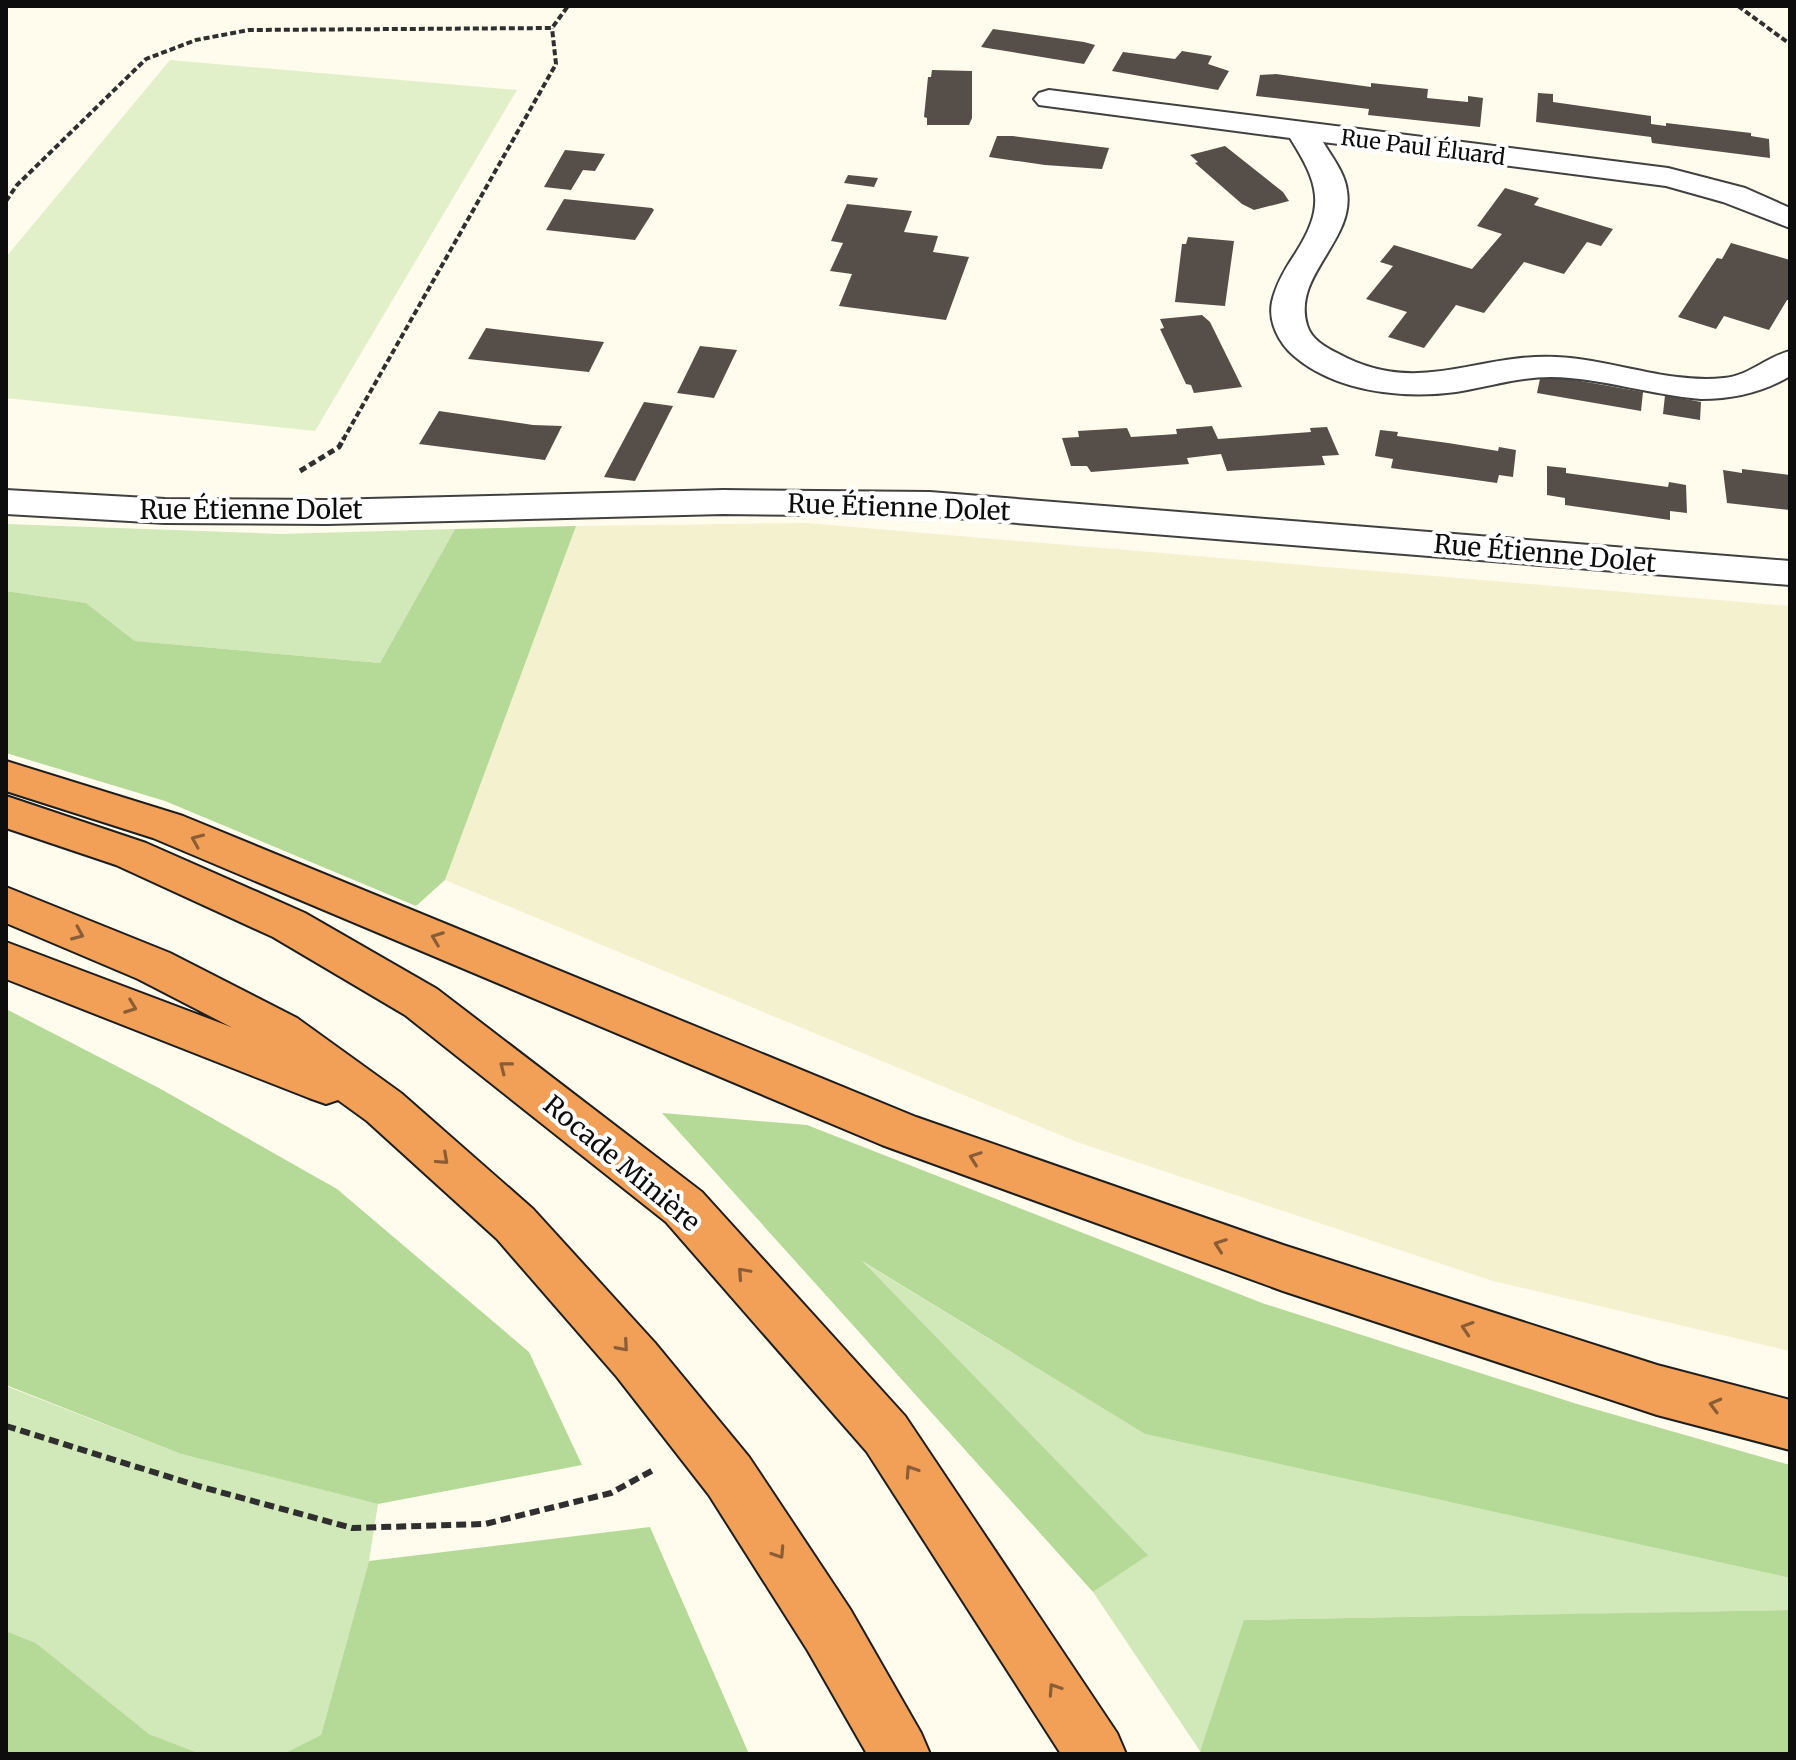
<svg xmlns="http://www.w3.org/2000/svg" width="1796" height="1760" viewBox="0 0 1796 1760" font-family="Merriweather,serif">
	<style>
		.farmland { fill: #f4f1ce }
		.green { fill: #d1e8b8 }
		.forest { fill: #b5d997 }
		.pitch { fill: #e2f0c9 }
		.building { fill: #564e49 }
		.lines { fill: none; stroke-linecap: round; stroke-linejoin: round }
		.minor-casing { stroke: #404040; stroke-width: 4 }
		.tertiary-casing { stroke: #404040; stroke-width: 4 }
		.motorway-casing { stroke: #1e1e1e; stroke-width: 4 }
		.path-far2 { stroke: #2f2f2f; stroke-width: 4; stroke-dasharray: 6 3; stroke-linecap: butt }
		.path-far1 { stroke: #2f2f2f; stroke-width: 5; stroke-dasharray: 7 4; stroke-linecap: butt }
		.path { stroke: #2f2f2f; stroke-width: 6; stroke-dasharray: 10 5; stroke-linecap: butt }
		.minor { fill: #fff; fill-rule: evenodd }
		.tertiary { fill: #fff; fill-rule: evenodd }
		.motorway { fill: #f29f58; fill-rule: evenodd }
		.oneway { stroke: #8b5d36 }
		.labels { text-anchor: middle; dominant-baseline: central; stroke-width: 8; stroke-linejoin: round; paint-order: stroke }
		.far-street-label { font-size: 22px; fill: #0d0d0d; stroke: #fff }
		.street-label { font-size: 26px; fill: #0d0d0d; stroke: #fff }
	</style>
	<rect width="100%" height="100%" fill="#fffbed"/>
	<path class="farmland" d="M 806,523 L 1790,606 L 1790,1351 L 1493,1281 L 1077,1142 L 445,880 L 576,526 Z"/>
	<g class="green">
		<path d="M 6,524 L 280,534 L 455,529 L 380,663 L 135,641 L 86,603 L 6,591 Z"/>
		<path d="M 858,1259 L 1145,1434 L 1790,1578 L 1790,1610 L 1245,1620 L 1200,1751 L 1093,1592 L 1147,1554 Z"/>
		<path d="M 6,1386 L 181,1454 L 378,1504 L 369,1561 L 321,1735 L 283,1754 L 201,1754 L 149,1734 L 36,1643 L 6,1631 Z"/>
	</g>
	<g class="forest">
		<path d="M 576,526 L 445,880 L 416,906 L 165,801 L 6,753 L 6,591 L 86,603 L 135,641 L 380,663 L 455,529 Z"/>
		<path d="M 6,1009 L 159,1088 L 337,1189 L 529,1352 L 582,1465 L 378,1504 L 181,1454 L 6,1385 Z"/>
		<path d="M 662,1113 L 807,1125 L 1262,1303 L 1577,1404 L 1790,1465 L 1790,1578 L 1145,1434 L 862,1261 L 1148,1555 L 1093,1592 Z"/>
		<path d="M 650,1527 L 749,1754 L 283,1754 L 321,1735 L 369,1561 Z"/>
		<path d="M 1790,1610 L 1790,1754 L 1202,1754 L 1200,1751 L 1244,1620 Z"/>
		<path d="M 6,1631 L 36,1643 L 149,1734 L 201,1754 L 6,1754 Z"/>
	</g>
	<path class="pitch" d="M 170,60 L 517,90 L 315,431 L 6,398 L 6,257 Z"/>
	<g class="building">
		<path d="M 993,29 L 1084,42 L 1095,45 L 1084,64 L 981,47 Z"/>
		<path d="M 1182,51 L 1212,56 L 1208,64 L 1229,71 L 1218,90 L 1112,71 L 1123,52 L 1175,59 Z"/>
		<path d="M 932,70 L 972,71 L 972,118 L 969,125 L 927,125 L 927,118 L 924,117 L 928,77 L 931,77 Z"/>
		<path d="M 1276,74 L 1371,87 L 1371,83 L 1428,89 L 1427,98 L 1468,102 L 1468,96 L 1483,98 L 1480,127 L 1368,115 L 1369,109 L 1256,96 L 1260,75 Z"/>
		<path d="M 1538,93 L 1553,94 L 1553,102 L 1651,116 L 1651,124 L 1666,126 L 1666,123 L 1751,133 L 1751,136 L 1769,139 L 1770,158 L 1652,143 L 1651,137 L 1536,122 Z"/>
		<path d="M 997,136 L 1013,136 L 1109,148 L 1102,169 L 1045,165 L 989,157 Z"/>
		<path d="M 1225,146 L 1283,192 L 1289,201 L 1254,210 L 1242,204 L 1195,163 L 1198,162 L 1190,155 Z"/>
		<path d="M 565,150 L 605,154 L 595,171 L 583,170 L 571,190 L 544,187 Z"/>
		<path d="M 848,175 L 878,178 L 874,187 L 844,183 Z"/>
		<path d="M 1505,188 L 1539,198 L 1534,205 L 1613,229 L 1601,246 L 1587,242 L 1564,274 L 1524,262 L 1484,313 L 1456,305 L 1424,348 L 1388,337 L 1407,312 L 1366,299 L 1393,266 L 1380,262 L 1394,245 L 1472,269 L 1502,234 L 1477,226 Z"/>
		<path d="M 564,199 L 652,208 L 654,210 L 635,240 L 546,230 Z"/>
		<path d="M 847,204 L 912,211 L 904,232 L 938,236 L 933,252 L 969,257 L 946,320 L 839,306 L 852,274 L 830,271 L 843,243 L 831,241 Z"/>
		<path d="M 1188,237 L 1234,241 L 1225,306 L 1175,302 L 1182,244 L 1186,244 Z"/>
		<path d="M 1731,243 L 1790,260 L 1790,300 L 1787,300 L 1769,330 L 1724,316 L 1716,329 L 1678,317 L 1717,258 L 1722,259 Z"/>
		<path d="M 1202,315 L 1210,322 L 1242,387 L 1194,393 L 1191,385 L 1186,384 L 1160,329 L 1164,328 L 1160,319 Z"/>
		<path d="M 486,328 L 544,335 L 604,342 L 589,372 L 468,359 Z"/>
		<path d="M 700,346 L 737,350 L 714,398 L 677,393 Z"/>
		<path d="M 1541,374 L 1643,392 L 1641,411 L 1537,393 Z"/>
		<path d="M 1665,395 L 1701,402 L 1700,420 L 1663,414 Z"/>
		<path d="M 644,402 L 673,406 L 635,481 L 604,477 Z"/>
		<path d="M 439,411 L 533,425 L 562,426 L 545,460 L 419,444 Z"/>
		<path d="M 1212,426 L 1218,439 L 1311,432 L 1310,428 L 1327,427 L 1339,455 L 1322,456 L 1325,465 L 1227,471 L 1221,454 L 1187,458 L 1189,464 L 1091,472 L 1087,466 L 1071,466 L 1062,438 L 1079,437 L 1078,431 L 1127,428 L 1131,437 L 1177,434 L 1176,429 Z"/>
		<path d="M 1380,430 L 1398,432 L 1397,436 L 1448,443 L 1498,451 L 1499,447 L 1516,450 L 1513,477 L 1499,475 L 1497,483 L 1391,468 L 1393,459 L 1375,456 Z"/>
		<path d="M 1547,466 L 1566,468 L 1566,473 L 1668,487 L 1669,482 L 1686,485 L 1687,513 L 1670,511 L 1670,520 L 1565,505 L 1565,498 L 1547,495 Z"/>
		<path d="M 1742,469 L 1790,475 L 1790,510 L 1727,503 L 1723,470 L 1742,473 Z"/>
	</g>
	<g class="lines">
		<g class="minor-casing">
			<path id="minor" d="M 1049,90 L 1668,168 L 1745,188 L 1790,208 L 1790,228 L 1723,202 L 1666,186 L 1323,142 C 1332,157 1345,173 1347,191 C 1355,241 1292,275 1307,325 C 1311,339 1325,347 1337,353 C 1418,398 1476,353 1556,357 C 1612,359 1667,384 1724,378 C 1749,376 1766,357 1790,351 L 1790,376 C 1762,393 1733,399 1701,399 C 1651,395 1602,378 1551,377 C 1519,377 1487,387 1456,392 C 1403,399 1336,392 1294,356 C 1279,343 1268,322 1272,302 C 1276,284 1285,269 1295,254 C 1326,206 1319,184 1290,138 L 1039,105 L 1034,99 L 1039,93 Z"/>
		</g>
		<g class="tertiary-casing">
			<path id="tertiary" d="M 6,490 L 165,499 L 327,500 L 723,490 L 930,492 L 1790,561 L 1790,585 L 930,516 L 723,514 L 327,524 L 165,523 L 6,514 Z"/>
		</g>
		<g class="motorway-casing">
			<g id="motorway">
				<path d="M 6,761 L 183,816 L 916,1117 L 1283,1245 L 1657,1365 L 1790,1400 L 1790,1450 L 1657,1415 L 1283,1291 L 882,1145 L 153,838 L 6,791 Z"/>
				<path d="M 6,796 L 146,843 L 305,913 L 437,989 L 702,1192 L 905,1416 L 1117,1733 L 1126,1754 L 1061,1754 L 867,1452 L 666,1222 L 405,1015 L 273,937 L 116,865 L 6,828 Z"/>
				<path d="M 6,887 L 170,953 L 297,1018 L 401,1093 L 533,1209 L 655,1343 L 749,1457 L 850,1609 L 921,1733 L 930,1754 L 867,1754 L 808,1651 L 709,1495 L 617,1377 L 497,1239 L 367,1121 L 338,1100 L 326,1104 L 309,1098 L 6,979 L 6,942 L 231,1027 L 138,979 L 6,923 Z"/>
			</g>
		</g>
		<g class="path-far2">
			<path d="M 1738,6 L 1790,44"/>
			<path d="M 6,201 L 17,185 L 146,59 L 196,40 L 249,30 L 552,28 L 568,6"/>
			<path d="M 343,440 L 556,64 L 552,28"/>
		</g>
		<path class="path-far1" d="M 300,471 L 339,447 L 344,438"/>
		<path class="path" d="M 6,1426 L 198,1486 L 352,1528 L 485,1524 L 611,1493 L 655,1469"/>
		<use href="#minor" class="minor"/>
		<use href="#tertiary" class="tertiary"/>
		<use href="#motorway" class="motorway"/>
	</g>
	<defs><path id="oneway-chevron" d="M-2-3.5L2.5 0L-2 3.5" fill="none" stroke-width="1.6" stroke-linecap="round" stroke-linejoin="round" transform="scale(2)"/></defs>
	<g class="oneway">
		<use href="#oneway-chevron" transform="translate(197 840) rotate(-157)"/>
		<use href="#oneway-chevron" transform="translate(78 934) rotate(23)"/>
		<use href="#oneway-chevron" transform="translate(437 938) rotate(-159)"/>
		<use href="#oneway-chevron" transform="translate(131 1007) rotate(21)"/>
		<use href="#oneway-chevron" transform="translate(505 1067) rotate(-142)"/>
		<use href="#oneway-chevron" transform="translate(975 1158) rotate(-160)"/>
		<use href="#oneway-chevron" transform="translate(443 1159) rotate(42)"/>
		<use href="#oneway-chevron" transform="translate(1220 1245) rotate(-160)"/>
		<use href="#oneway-chevron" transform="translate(743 1273) rotate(-132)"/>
		<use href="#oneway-chevron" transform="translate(1467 1328) rotate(-162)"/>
		<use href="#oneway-chevron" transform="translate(623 1346) rotate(49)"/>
		<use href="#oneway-chevron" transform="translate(1715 1405) rotate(-165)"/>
		<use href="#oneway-chevron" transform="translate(911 1471) rotate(-123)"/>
		<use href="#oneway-chevron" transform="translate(779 1553) rotate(57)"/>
		<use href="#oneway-chevron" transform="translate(1054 1689) rotate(-123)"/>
	</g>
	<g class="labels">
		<g class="far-street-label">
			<text transform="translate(1423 147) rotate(7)">Rue Paul Éluard</text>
		</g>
		<g class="street-label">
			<text transform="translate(899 507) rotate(2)">Rue Étienne Dolet</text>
			<text x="251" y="509">Rue Étienne Dolet</text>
			<text transform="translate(1545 553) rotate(5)">Rue Étienne Dolet</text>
			<text transform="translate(622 1163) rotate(40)">Rocade Minière</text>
		</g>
	</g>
	<rect width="1796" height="1760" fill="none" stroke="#0d0d0d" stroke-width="16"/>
</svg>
